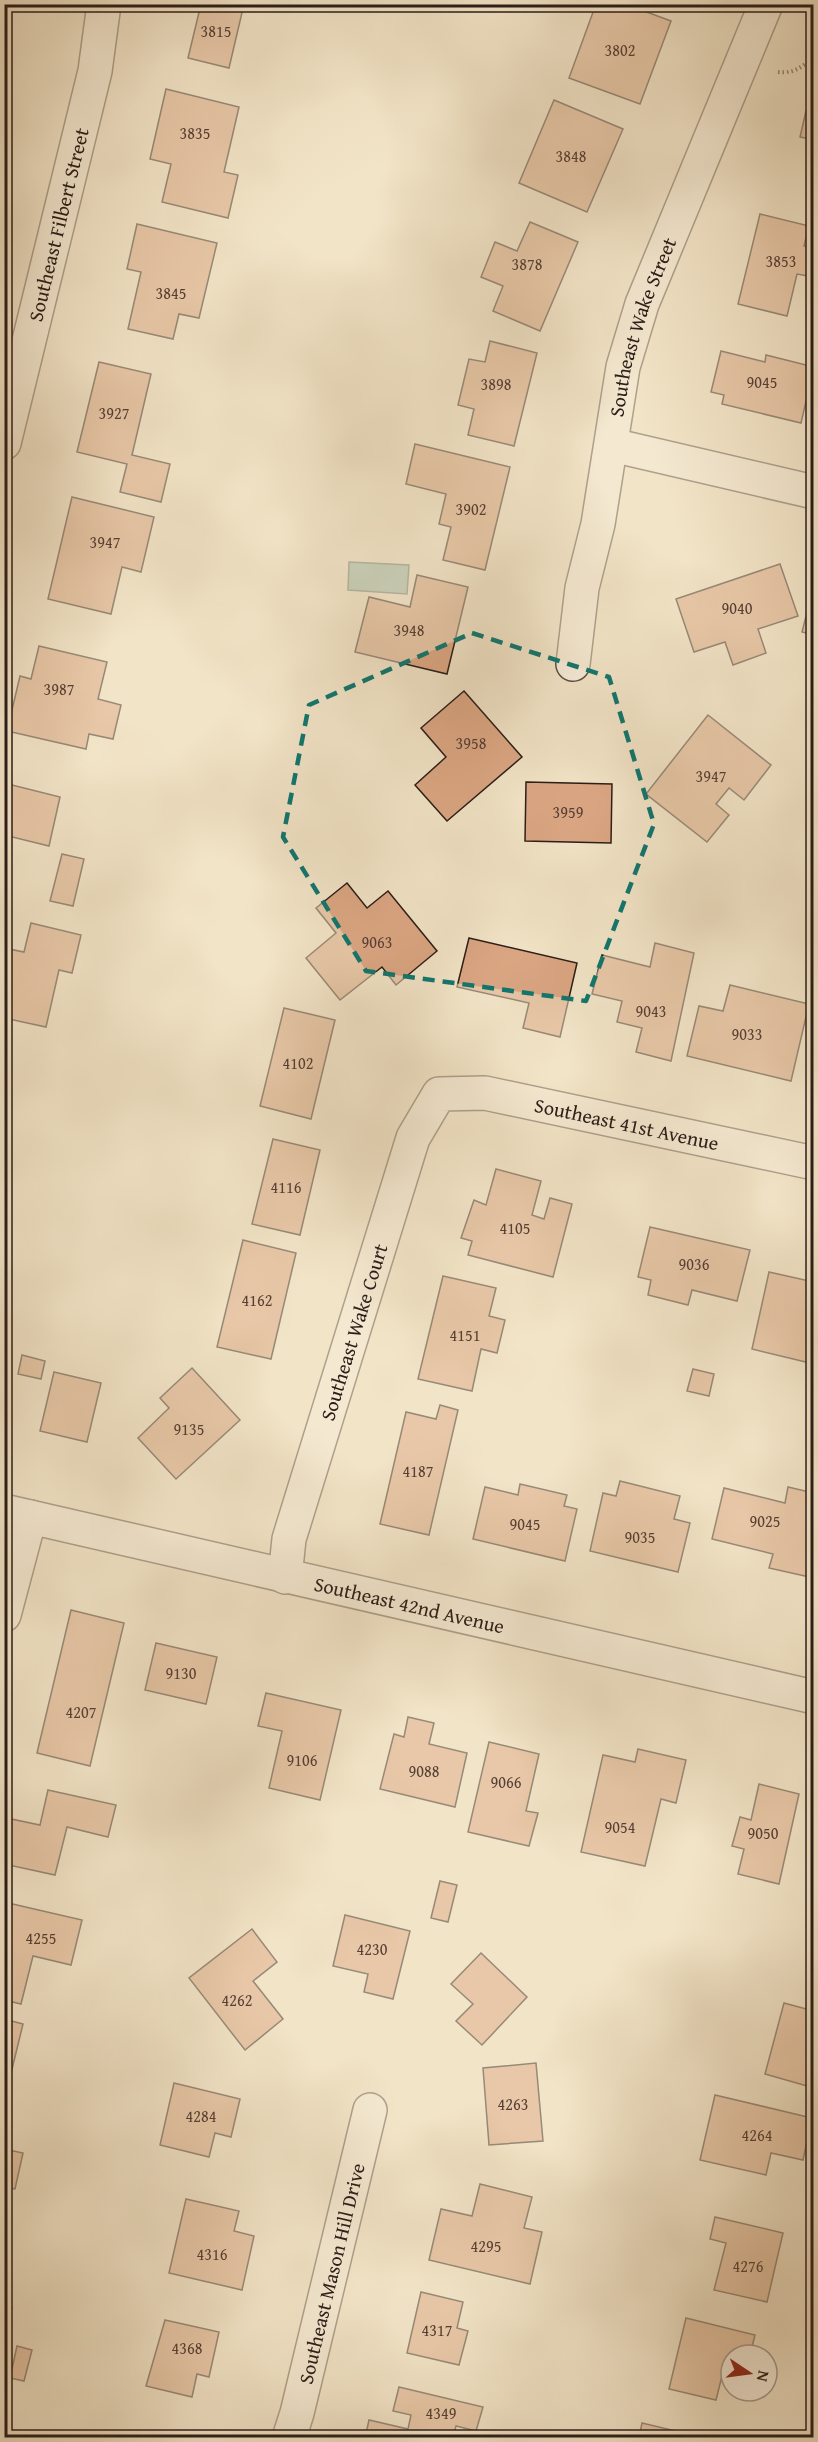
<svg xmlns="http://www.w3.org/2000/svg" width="818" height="2442" viewBox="0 0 818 2442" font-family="'Gentium Book Plus',serif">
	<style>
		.water { fill: #9cbfb0; stroke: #6e7e74; stroke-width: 1.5 }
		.building { fill: #dba683; stroke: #2a1d19; stroke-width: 1.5 }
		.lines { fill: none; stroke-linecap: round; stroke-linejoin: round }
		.minor-casing { stroke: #5c4f44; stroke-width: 36 }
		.tertiary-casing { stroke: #5c4f44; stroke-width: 36 }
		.path { stroke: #2a1d19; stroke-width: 4; stroke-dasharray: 1.5 3; stroke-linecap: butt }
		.minor { stroke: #f7eddb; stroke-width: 33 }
		.tertiary { stroke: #f7eddb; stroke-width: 33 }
		.marked { fill: none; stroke: #0f766e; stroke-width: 4.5; stroke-dasharray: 12 8; stroke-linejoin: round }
		.labels { text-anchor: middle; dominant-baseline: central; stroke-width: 4.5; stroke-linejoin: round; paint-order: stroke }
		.number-label { font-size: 16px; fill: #563f34 }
		.street-label { font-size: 20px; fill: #2a1d19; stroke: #f7eddb }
	</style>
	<rect width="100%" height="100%" fill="#f2e4c7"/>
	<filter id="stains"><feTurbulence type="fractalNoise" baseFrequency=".00333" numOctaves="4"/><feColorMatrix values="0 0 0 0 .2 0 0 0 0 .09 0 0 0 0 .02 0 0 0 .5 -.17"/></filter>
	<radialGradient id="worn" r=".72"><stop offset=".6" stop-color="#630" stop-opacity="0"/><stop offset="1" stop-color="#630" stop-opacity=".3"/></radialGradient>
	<path class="water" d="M 349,562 L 409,565 L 407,594 L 348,590 Z"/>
	<g class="building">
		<path d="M 201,4 L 244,4 L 229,68 L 188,58 Z"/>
		<path d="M 596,4 L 625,4 L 671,21 L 640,104 L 569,78 Z"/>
		<path d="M 166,89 L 239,107 L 224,172 L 238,175 L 228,218 L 162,202 L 171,164 L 150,159 Z"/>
		<path d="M 554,100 L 623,129 L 587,212 L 519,183 Z"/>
		<path d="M 806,111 L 814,113 L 814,140 L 800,137 Z"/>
		<path d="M 760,214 L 809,226 L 804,246 L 814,248 L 814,277 L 797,274 L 787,316 L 738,304 Z"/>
		<path d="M 530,222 L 578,242 L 540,331 L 493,311 L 503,286 L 481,277 L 495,242 L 517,251 Z"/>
		<path d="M 137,224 L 217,243 L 199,318 L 179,314 L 173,339 L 128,329 L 141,272 L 127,269 Z"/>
		<path d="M 490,341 L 537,353 L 514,446 L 468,435 L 474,409 L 458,405 L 469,359 L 485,362 Z"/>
		<path d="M 721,351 L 765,362 L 766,355 L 814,367 L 801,423 L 722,404 L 724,395 L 711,392 Z"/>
		<path d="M 99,362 L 151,374 L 132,455 L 170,464 L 161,502 L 120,492 L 127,464 L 77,452 Z"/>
		<path d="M 415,444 L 510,467 L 485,570 L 443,560 L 451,527 L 439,524 L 446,494 L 406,484 Z"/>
		<path d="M 72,497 L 154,517 L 141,572 L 122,567 L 111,614 L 48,599 Z"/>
		<path d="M 780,564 L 798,616 L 758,629 L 766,653 L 733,665 L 725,642 L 694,652 L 676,599 Z"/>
		<path d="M 417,575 L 468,587 L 447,674 L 355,652 L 369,597 L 410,607 Z"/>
		<path d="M 814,585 L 814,635 L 802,632 Z"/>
		<path d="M 39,646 L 107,662 L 98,699 L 121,705 L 113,739 L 89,734 L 86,749 L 7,731 L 20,676 L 31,679 Z"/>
		<path d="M 464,691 L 522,757 L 447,821 L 415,785 L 446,757 L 421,728 Z"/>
		<path d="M 708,715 L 771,765 L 744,800 L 729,788 L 716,804 L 729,815 L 707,842 L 646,794 Z"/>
		<path d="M 526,782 L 612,784 L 611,843 L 525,841 Z"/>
		<path d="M 4,783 L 60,797 L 49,846 L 4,835 Z"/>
		<path d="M 62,854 L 84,859 L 73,906 L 50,901 Z"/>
		<path d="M 347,883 L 367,908 L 388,891 L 437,951 L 396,985 L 382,967 L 340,1000 L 306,958 L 336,933 L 316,908 Z"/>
		<path d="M 31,923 L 81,935 L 72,973 L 59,970 L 46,1027 L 4,1018 L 4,948 L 24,952 Z"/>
		<path d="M 469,938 L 577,963 L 560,1037 L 523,1028 L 529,1003 L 457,987 Z"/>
		<path d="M 655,943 L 694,953 L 671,1061 L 636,1052 L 642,1028 L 617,1022 L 622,1001 L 592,994 L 602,955 L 650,967 Z"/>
		<path d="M 730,985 L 809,1004 L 791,1081 L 687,1056 L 699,1006 L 723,1011 Z"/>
		<path d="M 284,1008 L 335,1020 L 311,1119 L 260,1106 Z"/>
		<path d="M 273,1139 L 320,1150 L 300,1235 L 252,1224 Z"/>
		<path d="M 496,1169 L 541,1181 L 532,1215 L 544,1219 L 550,1198 L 572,1204 L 553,1277 L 468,1255 L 472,1241 L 461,1238 L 474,1200 L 486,1205 Z"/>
		<path d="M 650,1227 L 750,1250 L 737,1301 L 692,1290 L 688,1305 L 648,1295 L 651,1280 L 638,1277 Z"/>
		<path d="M 243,1240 L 296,1253 L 271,1359 L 217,1347 Z"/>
		<path d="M 769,1272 L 814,1282 L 814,1364 L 752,1349 Z"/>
		<path d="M 443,1276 L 496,1288 L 489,1316 L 505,1320 L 497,1353 L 481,1349 L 472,1391 L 418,1379 Z"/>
		<path d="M 22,1355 L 45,1361 L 41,1379 L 18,1374 Z"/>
		<path d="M 192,1368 L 240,1420 L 176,1479 L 138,1438 L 169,1408 L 160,1398 Z"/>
		<path d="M 693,1369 L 714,1374 L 709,1396 L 687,1391 Z"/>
		<path d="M 54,1372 L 101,1383 L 87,1442 L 40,1431 Z"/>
		<path d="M 440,1405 L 458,1410 L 429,1535 L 380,1524 L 406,1412 L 436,1419 Z"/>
		<path d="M 620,1481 L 680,1496 L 674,1519 L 690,1523 L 678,1572 L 590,1551 L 603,1493 L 616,1496 Z"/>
		<path d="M 520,1484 L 567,1495 L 564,1506 L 577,1509 L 565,1561 L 473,1539 L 485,1487 L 518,1495 Z"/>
		<path d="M 788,1487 L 814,1493 L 814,1578 L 769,1568 L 773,1554 L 712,1539 L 724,1488 L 785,1503 Z"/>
		<path d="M 71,1610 L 124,1623 L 90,1766 L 37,1753 Z"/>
		<path d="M 156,1643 L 217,1657 L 206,1704 L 145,1690 Z"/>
		<path d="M 266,1693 L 341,1710 L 320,1800 L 269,1788 L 282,1731 L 258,1726 Z"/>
		<path d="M 408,1717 L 434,1723 L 429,1744 L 467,1753 L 455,1807 L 380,1789 L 394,1734 L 404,1737 Z"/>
		<path d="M 489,1742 L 539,1754 L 526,1811 L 538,1813 L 529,1846 L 468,1832 Z"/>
		<path d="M 638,1749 L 686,1760 L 676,1803 L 661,1799 L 645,1866 L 581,1852 L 603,1755 L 635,1762 Z"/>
		<path d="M 759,1784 L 799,1794 L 779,1884 L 738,1874 L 744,1849 L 732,1846 L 740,1817 L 751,1820 Z"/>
		<path d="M 48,1790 L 116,1805 L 108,1837 L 67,1827 L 55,1875 L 4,1864 L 4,1847 L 11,1819 L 40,1825 Z"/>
		<path d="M 440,1881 L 457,1885 L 448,1922 L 431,1918 Z"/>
		<path d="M 4,1902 L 82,1920 L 71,1965 L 33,1956 L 21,2004 L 4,2000 Z"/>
		<path d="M 345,1915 L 410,1931 L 393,1999 L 364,1992 L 368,1974 L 333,1966 Z"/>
		<path d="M 252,1929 L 277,1962 L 253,1981 L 283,2019 L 245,2050 L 189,1978 Z"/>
		<path d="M 481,1953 L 527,1997 L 482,2045 L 456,2021 L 473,2004 L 451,1984 Z"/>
		<path d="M 784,2003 L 814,2011 L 814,2088 L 765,2074 Z"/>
		<path d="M 4,2019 L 23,2024 L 4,2102 Z"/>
		<path d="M 536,2063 L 543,2141 L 489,2145 L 483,2068 Z"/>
		<path d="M 174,2083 L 240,2099 L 231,2137 L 215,2133 L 209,2157 L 160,2145 Z"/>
		<path d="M 715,2095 L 812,2118 L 803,2160 L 771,2153 L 766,2175 L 700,2160 Z"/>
		<path d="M 4,2149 L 23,2153 L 15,2189 L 4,2187 Z"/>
		<path d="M 480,2184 L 532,2197 L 524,2228 L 542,2232 L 530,2284 L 429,2260 L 441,2209 L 472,2216 Z"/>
		<path d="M 186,2199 L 239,2211 L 234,2231 L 254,2236 L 242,2290 L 169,2273 Z"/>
		<path d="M 715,2217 L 783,2233 L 767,2302 L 714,2290 L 726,2243 L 710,2239 Z"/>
		<path d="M 421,2292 L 463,2302 L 457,2328 L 468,2331 L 459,2365 L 407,2353 Z"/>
		<path d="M 4,2305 L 12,2307 L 4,2338 Z"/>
		<path d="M 686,2318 L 755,2335 L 750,2355 L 731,2355 L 731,2366 L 725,2364 L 716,2400 L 669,2389 Z"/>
		<path d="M 165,2320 L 219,2332 L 209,2377 L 197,2374 L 192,2397 L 146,2386 Z"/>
		<path d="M 17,2346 L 32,2350 L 24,2381 L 10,2378 Z"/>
		<path d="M 399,2387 L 483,2407 L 476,2431 L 456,2426 L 453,2438 L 365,2438 L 369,2420 L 408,2429 L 411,2415 L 393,2411 Z"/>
		<path d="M 642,2423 L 693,2435 L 693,2438 L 639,2438 Z"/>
	</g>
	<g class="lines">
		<g class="minor-casing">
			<g id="minor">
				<path id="s1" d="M 4,443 L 95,71 L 104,4"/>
				<path d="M 612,445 L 814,492"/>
				<path id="s2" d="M 573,664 L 582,588 L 598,524 L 623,367 L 642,304 L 766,4"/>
				<path id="s3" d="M 285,1577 L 289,1539 L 413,1138 L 439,1094 L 485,1093 L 814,1163"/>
				<path d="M 4,1615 L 30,1517"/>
				<path id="s4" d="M 289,2438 L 297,2413 L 370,2110"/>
			</g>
		</g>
		<g class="tertiary-casing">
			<g id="tertiary">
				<path id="s5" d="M 4,1511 L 814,1697"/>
			</g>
		</g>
		<path class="path" d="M 778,72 C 793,74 803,67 814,56"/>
		<use href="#minor" class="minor"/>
		<use href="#tertiary" class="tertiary"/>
	</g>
	<path d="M0 0H818V2442H0ZM 472,633 L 609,677 L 654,824 L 586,1001 L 366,971 L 283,837 L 309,705 Z" fill="#f2e4c7" fill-opacity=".55" fill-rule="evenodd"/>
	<path class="marked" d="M 472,633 L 609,677 L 654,824 L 586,1001 L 366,971 L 283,837 L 309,705 Z"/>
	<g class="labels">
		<g class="number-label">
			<text x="216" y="31">3815</text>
			<text x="620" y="50">3802</text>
			<text x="195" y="133">3835</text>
			<text x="571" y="156">3848</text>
			<text x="781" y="261">3853</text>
			<text x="527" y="264">3878</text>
			<text x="171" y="293">3845</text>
			<text x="762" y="382">9045</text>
			<text x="496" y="384">3898</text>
			<text x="114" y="413">3927</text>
			<text x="471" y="509">3902</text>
			<text x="105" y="542">3947</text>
			<text x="737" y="608">9040</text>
			<text x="409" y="630">3948</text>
			<text x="59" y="689">3987</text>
			<text x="471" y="743">3958</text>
			<text x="711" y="776">3947</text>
			<text x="568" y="812">3959</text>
			<text x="377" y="942">9063</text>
			<text x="651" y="1011">9043</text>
			<text x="747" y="1034">9033</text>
			<text x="298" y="1063">4102</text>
			<text x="286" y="1187">4116</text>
			<text x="515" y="1228">4105</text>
			<text x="694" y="1264">9036</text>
			<text x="257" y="1300">4162</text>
			<text x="465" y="1335">4151</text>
			<text x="189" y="1429">9135</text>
			<text x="418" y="1471">4187</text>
			<text x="765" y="1521">9025</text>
			<text x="525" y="1524">9045</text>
			<text x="640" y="1537">9035</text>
			<text x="181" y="1673">9130</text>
			<text x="81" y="1712">4207</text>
			<text x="302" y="1760">9106</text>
			<text x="424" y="1771">9088</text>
			<text x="506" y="1782">9066</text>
			<text x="620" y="1827">9054</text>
			<text x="763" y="1833">9050</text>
			<text x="41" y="1938">4255</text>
			<text x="372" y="1949">4230</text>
			<text x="237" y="2000">4262</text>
			<text x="513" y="2104">4263</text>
			<text x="201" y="2116">4284</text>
			<text x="757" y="2135">4264</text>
			<text x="486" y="2246">4295</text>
			<text x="212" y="2254">4316</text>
			<text x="748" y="2266">4276</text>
			<text x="437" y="2330">4317</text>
			<text x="187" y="2348">4368</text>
			<text x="441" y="2413">4349</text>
		</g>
		<g class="street-label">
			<text stroke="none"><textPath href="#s1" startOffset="225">Southeast Filbert Street</textPath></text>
			<text stroke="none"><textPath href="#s2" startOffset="345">Southeast Wake Street</textPath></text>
			<text stroke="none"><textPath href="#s3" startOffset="700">Southeast 41st Avenue</textPath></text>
			<text stroke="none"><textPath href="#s3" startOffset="255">Southeast Wake Court</textPath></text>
			<text stroke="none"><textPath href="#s5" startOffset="416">Southeast 42nd Avenue</textPath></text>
			<text stroke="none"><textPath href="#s4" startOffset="170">Southeast Mason Hill Drive</textPath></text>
		</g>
	</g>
	<rect width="818" height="2442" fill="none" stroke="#f2e4c7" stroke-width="24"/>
	<rect x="6" y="6" width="806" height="2430" fill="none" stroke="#2a1d19" stroke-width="3"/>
	<rect x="12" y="12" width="794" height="2418" fill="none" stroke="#2a1d19" stroke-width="1.5"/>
	<g transform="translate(749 2373) rotate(103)"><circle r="28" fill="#f7eddb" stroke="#a59a8d" stroke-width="1.5"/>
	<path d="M0-4.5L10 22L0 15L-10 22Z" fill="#8f2418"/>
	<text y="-9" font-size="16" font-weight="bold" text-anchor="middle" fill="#2a1d19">N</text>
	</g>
	<rect width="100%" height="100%" filter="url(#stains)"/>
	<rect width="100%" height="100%" fill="url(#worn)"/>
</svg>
